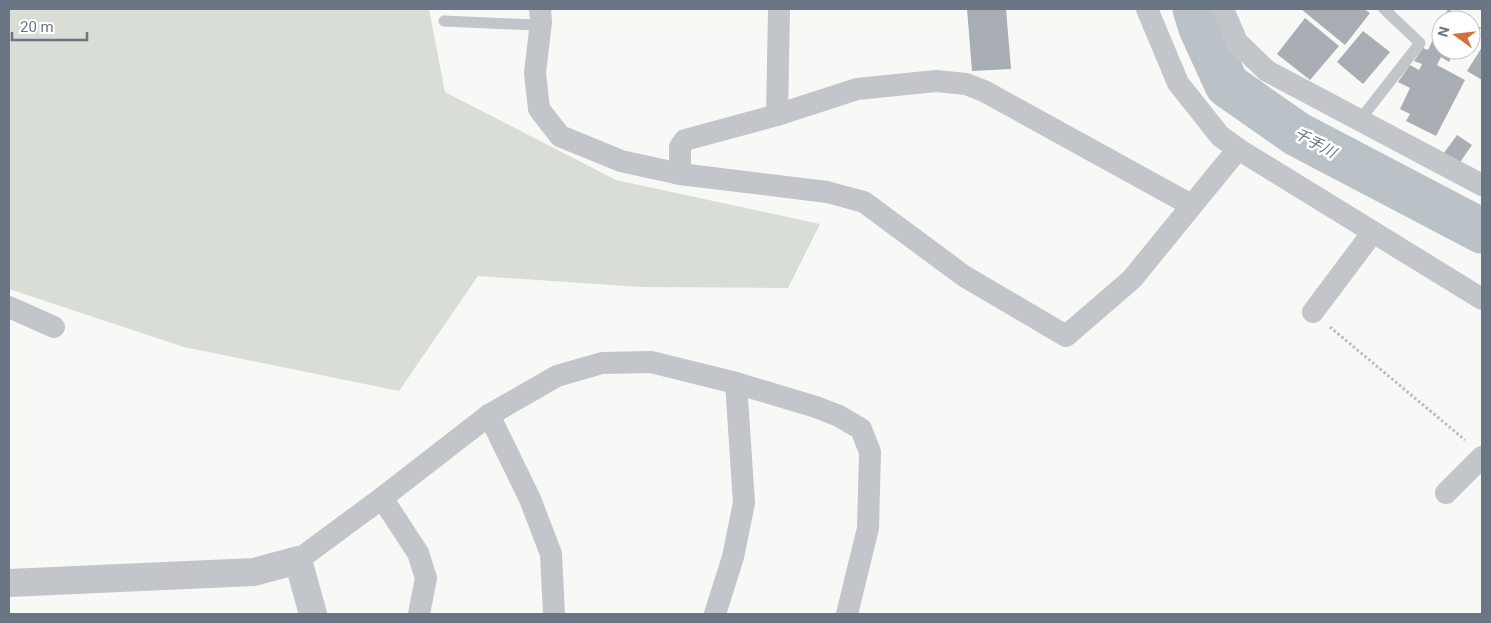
<svg xmlns="http://www.w3.org/2000/svg" width="1491" height="623" viewBox="0 0 1491 623" font-family="Roboto,'Noto Sans JP',sans-serif">
	<style>
		.green { fill: #d8ddd6 }
		.lines { fill: none; stroke-linecap: round; stroke-linejoin: round }
		.river { stroke: #bac2c8; stroke-width: 45 }
		.building { fill: #a8aeb4 }
		.path { stroke: #babcbf; stroke-width: 3; stroke-dasharray: 2.5 2.5; stroke-linecap: butt }
		.service { stroke: #c2c5c9; stroke-width: 11 }
		.minor { stroke: #c2c5c9; stroke-width: 22 }
		.tertiary { stroke: #c2c5c9; stroke-width: 28 }
		.labels { text-anchor: middle; dominant-baseline: central; stroke-width: 5; stroke-linejoin: round; paint-order: stroke }
		.water-label { font-size: 15px; font-style: italic; fill: #67767f; stroke: #fff }
	</style>
	<rect width="100%" height="100%" fill="#f8f8f6"/>
	<path class="green" d="M 9,9 L 429,9 L 445,92 L 616,180 L 820,224 L 788,288 L 641,287 L 478,276 L 399,391 L 184,347 L 9,289 Z"/>
	<g class="lines">
		<path class="river" d="M 1195,9 L 1201,28 L 1227,85 L 1297,134 L 1482,231"/>
	</g>
	<g class="building">
		<path d="M 967,9 L 1006,9 L 1011,69 L 972,71 Z"/>
		<path d="M 1301,9 L 1364,9 L 1370,13 L 1345,45 Z"/>
		<path d="M 1448,9 L 1467,20 L 1442,20 Z"/>
		<path d="M 1305,18 L 1339,46 L 1310,80 L 1277,54 Z"/>
		<path d="M 1441,22 L 1441,50 L 1455,50 L 1449,62 L 1441,57 L 1437,65 L 1465,80 L 1436,136 L 1406,121 L 1410,114 L 1400,109 L 1410,88 L 1398,82 L 1410,65 L 1419,70 L 1422,64 L 1414,61 L 1423,48 L 1428,50 Z"/>
		<path d="M 1471,22 L 1481,28 L 1476,37 L 1471,35 Z"/>
		<path d="M 1363,31 L 1390,52 L 1363,84 L 1337,62 Z"/>
		<path d="M 1482,47 L 1482,80 L 1467,71 Z"/>
		<path d="M 1457,135 L 1472,145 L 1458,165 L 1441,157 Z"/>
	</g>
	<g class="lines">
		<path class="path" d="M 1330,327 L 1465,440"/>
		<g class="service">
			<path d="M 444,21 L 534,25 L 541,22"/>
			<path d="M 1359,121 L 1420,43 L 1384,9"/>
		</g>
		<g class="minor">
			<path d="M 540,9 L 541,22 L 535,73 L 539,109 L 560,136 L 621,161 L 680,174 L 827,192 L 864,202 L 964,276 L 1066,336 L 1132,279 L 1238,149"/>
			<path d="M 779,9 L 777,115 L 857,89 L 936,81 L 966,84 L 984,91 L 1191,205"/>
			<path d="M 1147,9 L 1178,83 L 1220,136 L 1238,149 L 1482,299"/>
			<path d="M 1223,9 L 1237,42 L 1267,71 L 1482,185"/>
			<path d="M 680,174 L 680,147 L 685,140 L 777,115"/>
			<path d="M 9,307 L 54,327"/>
			<path d="M 1313,312 L 1373,232"/>
			<path d="M 489,415 L 530,499 L 551,554 L 554,614"/>
			<path d="M 1446,493 L 1482,457"/>
			<path d="M 382,498 L 418,553 L 426,578 L 419,614"/>
			<path d="M 298,560 L 382,498 L 489,415 L 557,376 L 602,363 L 651,362 L 736,383 L 816,407 L 839,416 L 861,429 L 870,452 L 868,528 L 847,614"/>
			<path d="M 715,614 L 733,557 L 744,503 L 736,383"/>
		</g>
		<path class="tertiary" d="M 9,583 L 254,572 L 298,560 L 313,614"/>
	</g>
	<g class="labels">
		<g class="water-label">
			<text transform="translate(1315 143) rotate(29)">千手川</text>
		</g>
	</g>
	<rect width="1491" height="623" fill="none" stroke="#6b7684" stroke-width="20"/>
	<g transform="translate(1456 35) rotate(285)"><circle r="24" fill="#ffffff" stroke="#c4c8ce"/>
	<path d="M0-4L9 19L0 12L-9 19Z" fill="#d1723d"/>
	<text y="-8" font-size="14" font-weight="bold" text-anchor="middle" fill="#6b7684">N</text>
	</g>
	<path d="M12 32v8h75v-8" fill="none" stroke="#6b7684" stroke-width="2.5"/>
	<text x="20" y="32" font-size="15" fill="#6b7684" stroke="#ffffff" stroke-width="4" paint-order="stroke">20 m</text>
</svg>
